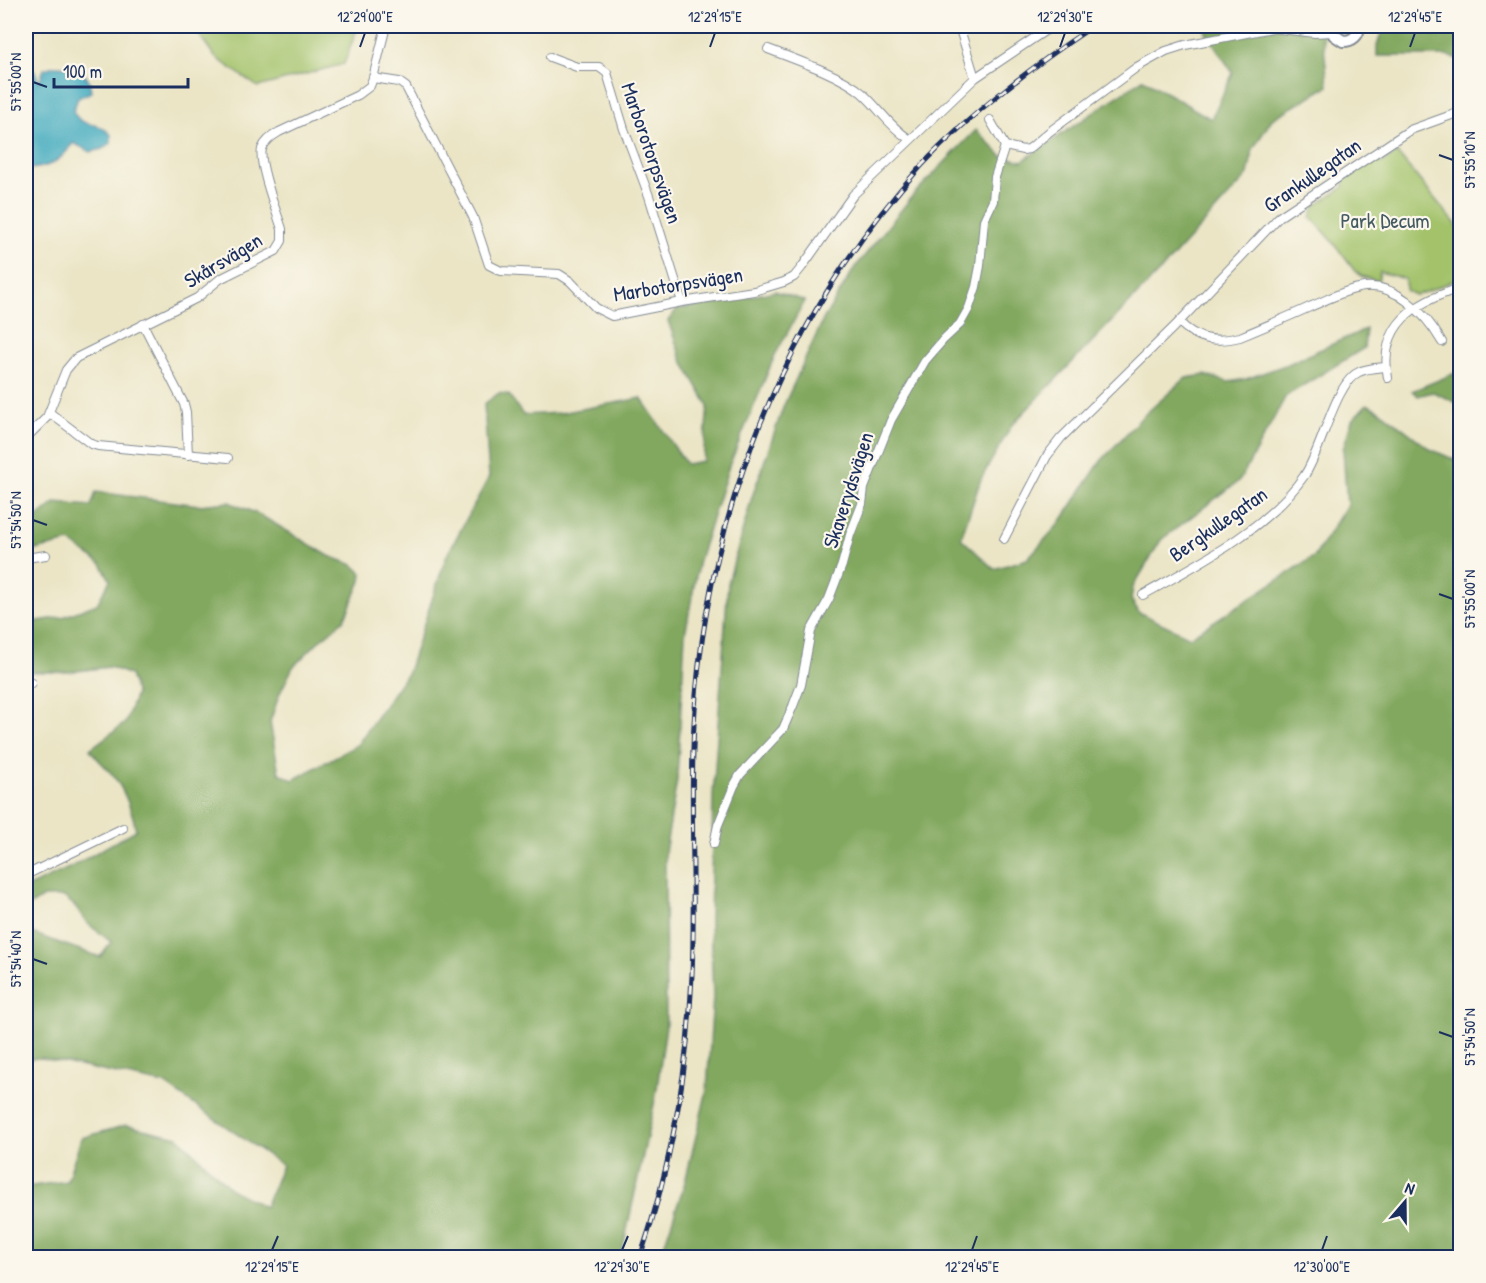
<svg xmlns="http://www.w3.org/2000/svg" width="1486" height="1283" viewBox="0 0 1486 1283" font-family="'Patrick Hand',sans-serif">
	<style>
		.green { fill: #a3c26a; stroke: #5f7864; stroke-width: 1.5 }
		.forest { fill: #82a85e; stroke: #4e6c5e; stroke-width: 1.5 }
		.water { fill: #3ea9be; stroke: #2c6c8e; stroke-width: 1.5 }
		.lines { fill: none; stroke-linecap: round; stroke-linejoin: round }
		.minor-casing { stroke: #838a92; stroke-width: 10 }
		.tertiary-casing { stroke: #838a92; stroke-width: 14 }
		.minor { stroke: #fff; stroke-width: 8 }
		.tertiary { stroke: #fff; stroke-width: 10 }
		.rail-casing { stroke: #1b2f5e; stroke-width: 5 }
		.rail { stroke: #fbf7ec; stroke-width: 3; stroke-dasharray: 9; stroke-linecap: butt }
		.ticks { fill: none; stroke: #1b2f5e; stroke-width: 2 }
		.labels { text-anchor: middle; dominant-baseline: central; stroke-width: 4.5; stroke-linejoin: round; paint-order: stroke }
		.street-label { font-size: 21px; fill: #1b2f5e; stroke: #fbf7ec }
		.park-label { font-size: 21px; fill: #445b62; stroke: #fbf7ec }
		.neatline { fill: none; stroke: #1b2f5e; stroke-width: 2 }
		.ticks-label { font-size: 15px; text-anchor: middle; fill: #1b2f5e }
	</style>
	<rect width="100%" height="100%" fill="#fbf7ec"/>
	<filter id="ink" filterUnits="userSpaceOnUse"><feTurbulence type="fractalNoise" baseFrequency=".0167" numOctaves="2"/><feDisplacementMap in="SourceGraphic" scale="12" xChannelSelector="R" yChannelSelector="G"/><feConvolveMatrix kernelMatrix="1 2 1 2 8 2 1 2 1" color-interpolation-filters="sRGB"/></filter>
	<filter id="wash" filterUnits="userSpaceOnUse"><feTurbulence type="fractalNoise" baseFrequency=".008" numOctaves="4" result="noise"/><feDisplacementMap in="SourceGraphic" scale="24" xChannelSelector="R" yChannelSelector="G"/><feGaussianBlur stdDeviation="1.35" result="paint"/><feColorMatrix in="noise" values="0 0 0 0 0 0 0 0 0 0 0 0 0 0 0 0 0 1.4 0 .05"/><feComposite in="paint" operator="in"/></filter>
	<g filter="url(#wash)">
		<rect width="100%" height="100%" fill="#ebe5c6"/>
		<g class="green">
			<path d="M 193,26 L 358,26 L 344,64 L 258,87 L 215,57 Z"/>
			<path d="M 1397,153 L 1460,229 L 1460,278 C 1453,281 1420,295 1415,295 C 1414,295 1407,291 1406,291 L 1405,279 L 1380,272 L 1378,281 L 1361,276 L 1354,270 L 1330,238 L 1311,217 L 1315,206 L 1345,186 L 1342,180 L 1377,158 L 1381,163 Z"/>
		</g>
		<g class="forest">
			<path d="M 1231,26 L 1322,26 L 1328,86 L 1272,119 L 1253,149 L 1248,175 L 1162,269 L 1012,425 L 981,479 L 961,538 L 994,569 L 1027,559 L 1059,524 L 1101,461 L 1143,416 L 1186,378 L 1205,375 L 1228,382 L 1246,379 L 1288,364 L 1366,329 L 1364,348 L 1286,396 L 1240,480 L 1161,540 L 1133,587 L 1131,599 L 1138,612 L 1190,637 L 1315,556 L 1347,505 L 1343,449 L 1352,420 L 1367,404 L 1383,413 L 1430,449 L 1460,462 L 1460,1257 L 660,1258 L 685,1182 L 707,1090 L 713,996 L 710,920 L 713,795 L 728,583 L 752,497 L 784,405 L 824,318 L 854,269 L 914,194 L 976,130 L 1002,156 L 1022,161 L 1143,79 L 1211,119 L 1233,73 L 1205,31 Z"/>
			<path d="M 1392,26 L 1454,26 L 1460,35 L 1460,59 L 1447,56 L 1377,56 L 1377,46 L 1382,30 Z"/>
			<path d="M 775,291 L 805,301 L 775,355 L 729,466 L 699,560 L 685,634 L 677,780 L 665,853 L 666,1026 L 656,1095 L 624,1243 L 619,1257 L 26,1257 L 26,1187 L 67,1181 L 81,1138 L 126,1125 L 178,1137 L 232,1190 L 265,1207 L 282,1165 L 164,1084 L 42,1058 L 26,1059 L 26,931 L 100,957 L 111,942 L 87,923 L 76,907 L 64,897 L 43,897 L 26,908 L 26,888 L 71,867 L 136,830 C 133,813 125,792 115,778 C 107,767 97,760 90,749 L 125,723 L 136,694 L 130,675 L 110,667 L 68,672 L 26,672 L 26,623 L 63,617 L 97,604 L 110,580 L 101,564 L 70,542 L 26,552 L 26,527 L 55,503 L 91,506 L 96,492 L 199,505 L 229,502 L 260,515 L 329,556 L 353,565 L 362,573 L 361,581 L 344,620 L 320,640 L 293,667 L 279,695 L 270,722 L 279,773 L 293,780 L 357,745 L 408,672 L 446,557 L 489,477 L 484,404 L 499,393 L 509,395 L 523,415 L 560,413 L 641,398 L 686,464 L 703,461 L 708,405 L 682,360 L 668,321 L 677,309 L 714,304 Z"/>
			<path d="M 1460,371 L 1460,404 L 1433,392 L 1418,396 L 1412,391 Z"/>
		</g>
		<path class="water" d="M 54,66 C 73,66 90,70 91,92 L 78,98 L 73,111 C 83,131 96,118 111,135 L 111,143 L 102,149 L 91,152 L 73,143 C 60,162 49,168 26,169 L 26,67 L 30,67 L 35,72 L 39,82 L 44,69 Z"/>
	</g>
	<g filter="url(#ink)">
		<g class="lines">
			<g class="minor-casing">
				<g id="minor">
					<path d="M 768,49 C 794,59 841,75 862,93 C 880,109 888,125 909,139"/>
					<path d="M 550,57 L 577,67 L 599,67 L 607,73 L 624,129 L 649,196 L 682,302"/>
					<path d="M 373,78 L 399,82 L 406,87 L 473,217 L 489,265 L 501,271 L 559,274 L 570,281 L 596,308 L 612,316 L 682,302 L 754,291 L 784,282 L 794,277 L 802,267 L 853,195 L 975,78 L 959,26"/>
					<path d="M 975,78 L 1052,26"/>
					<path d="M 990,120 L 1005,146 L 1023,150 L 1029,149 L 1049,132 L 1137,67 L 1166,51 L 1185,45 L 1272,28 L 1315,33 L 1332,32"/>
					<path d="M 1179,322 C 1197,340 1215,343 1240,337 C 1264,327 1288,317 1312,306 C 1327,300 1342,291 1359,288 C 1394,280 1426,314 1442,342"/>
					<path d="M 143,324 L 184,404 L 186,412 L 188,455"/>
					<path d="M 1388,378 C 1378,325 1415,302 1460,288"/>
					<path d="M 50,413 L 91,444 L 98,446 L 228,458"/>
					<path d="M 26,438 L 47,417 L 66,370 L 76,358 L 197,298 L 220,279 L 276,251 L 282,241 L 282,229 C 277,213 258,163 262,149 C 265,141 272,136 279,132 L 358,95 L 370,86 L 373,78 L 386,26"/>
					<path d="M 1004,539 L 1047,456 L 1061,438 L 1179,322 L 1279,217 L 1410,130 L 1460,112"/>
					<path d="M 26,558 L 46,555"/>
					<path d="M 1143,595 C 1198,564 1267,529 1304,476 C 1321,453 1335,382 1359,372 C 1367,368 1377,368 1386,367"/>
					<path d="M 26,682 L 31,683"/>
					<path d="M 714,844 L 718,825 L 734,786 L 740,775 L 783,729 L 793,706 L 801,685 L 811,631 L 829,599 L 842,565 L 850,535 L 862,504 L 864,488 L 891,420 L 925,361 L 944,339 L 960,324 L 969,308 L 976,287 L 980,266 L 984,220 L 993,201 L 995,177 L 1005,146"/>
					<path d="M 26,875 L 123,828"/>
				</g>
			</g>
			<g class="tertiary-casing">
				<path id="tertiary" d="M 1331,26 L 1334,35 L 1343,41 C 1353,41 1359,35 1359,26"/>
			</g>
			<use href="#minor" class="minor"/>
			<use href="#tertiary" class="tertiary"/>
			<g class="rail-casing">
				<path id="rail" d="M 640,1258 C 669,1172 686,1084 691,993 C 697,904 689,814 694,724 C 705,518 783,318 922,165 C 973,111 1032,67 1093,26"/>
			</g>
			<use href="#rail" class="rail"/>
		</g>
	</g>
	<path class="ticks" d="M 360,47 L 365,33M 710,47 L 715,33M 1060,47 L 1065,33M 1410,47 L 1415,33M 33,82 L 47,87M 1439,155 L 1453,160M 33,520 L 47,525M 1439,594 L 1453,599M 33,959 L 47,964M 1439,1032 L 1453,1037M 272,1250 L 278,1236M 622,1250 L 628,1236M 972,1250 L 977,1236M 1322,1250 L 1327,1236"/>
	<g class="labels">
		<g class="street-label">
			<text transform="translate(652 153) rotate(71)">Marborotorpsvägen</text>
			<text transform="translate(1312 175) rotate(-35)">Grankullegatan</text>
			<text transform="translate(223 260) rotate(-31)">Skårsvägen</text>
			<text transform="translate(678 284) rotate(-9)">Marbotorpsvägen</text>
			<text transform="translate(848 490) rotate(-72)">Skaverydsvägen</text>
			<text transform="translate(1218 524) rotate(-35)">Bergkullegatan</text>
		</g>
		<g class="park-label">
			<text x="1385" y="220">Park Decum</text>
		</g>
	</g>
	<rect width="1486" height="1283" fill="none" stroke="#fbf7ec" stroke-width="66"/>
	<g transform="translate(1405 1202) rotate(20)" stroke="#fbf7ec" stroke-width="4.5" paint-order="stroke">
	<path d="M0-4.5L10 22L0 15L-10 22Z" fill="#1b2f5e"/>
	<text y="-9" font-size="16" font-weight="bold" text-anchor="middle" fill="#1b2f5e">N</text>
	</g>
	<path d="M54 78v9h134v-9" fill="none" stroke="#1b2f5e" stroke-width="3"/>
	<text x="63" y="78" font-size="18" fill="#1b2f5e" stroke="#fbf7ec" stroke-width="4.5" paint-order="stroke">100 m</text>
	<rect x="33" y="33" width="1420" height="1217" class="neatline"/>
	<g class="ticks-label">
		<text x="365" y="22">12°29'00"E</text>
		<text x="715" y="22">12°29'15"E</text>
		<text x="1065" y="22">12°29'30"E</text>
		<text x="1415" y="22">12°29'45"E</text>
		<text transform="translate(16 82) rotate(-90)" y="5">57°55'00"N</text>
		<text transform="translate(1470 160) rotate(-90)" y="5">57°55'10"N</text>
		<text transform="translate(16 520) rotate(-90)" y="5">57°54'50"N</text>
		<text transform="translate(1470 599) rotate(-90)" y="5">57°55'00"N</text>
		<text transform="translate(16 959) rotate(-90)" y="5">57°54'40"N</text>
		<text transform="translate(1470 1037) rotate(-90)" y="5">57°54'50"N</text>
		<text x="272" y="1272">12°29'15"E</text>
		<text x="622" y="1272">12°29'30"E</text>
		<text x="972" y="1272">12°29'45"E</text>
		<text x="1322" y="1272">12°30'00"E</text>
	</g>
</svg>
